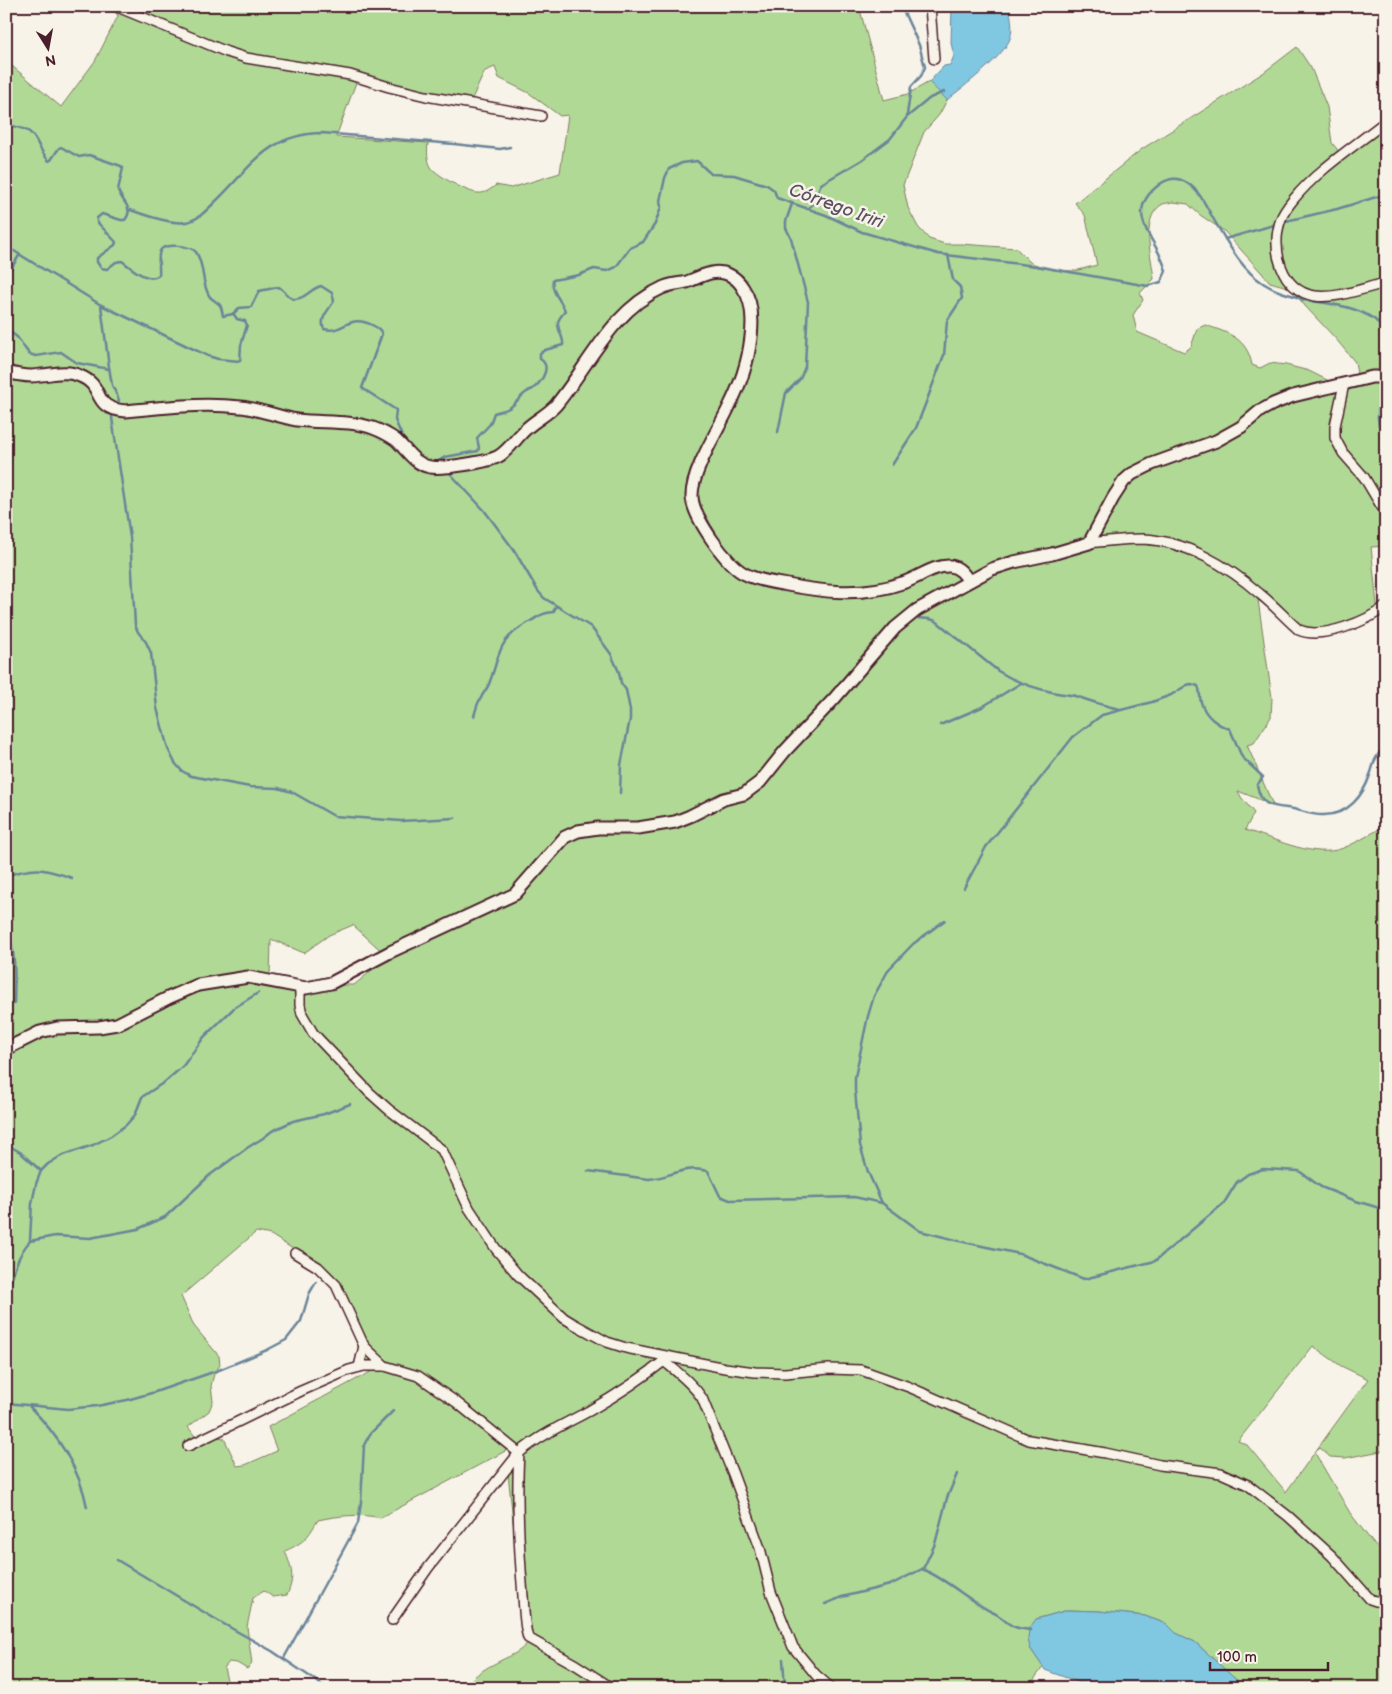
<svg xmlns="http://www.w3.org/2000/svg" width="1392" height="1694" viewBox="0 0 1392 1694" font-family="'Balsamiq Sans',sans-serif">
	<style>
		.green { fill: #b1d996; stroke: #7e7c60; fill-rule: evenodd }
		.water { fill: #80c7e1; stroke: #6a8498 }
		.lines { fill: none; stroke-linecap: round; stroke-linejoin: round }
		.stream { stroke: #6a8498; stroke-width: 2.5 }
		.street-casing { stroke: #4a1f2b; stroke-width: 12 }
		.secondary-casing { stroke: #4a1f2b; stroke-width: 15 }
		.street { stroke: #f7f3e8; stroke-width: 9 }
		.secondary { stroke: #f7f3e8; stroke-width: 11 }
		.labels { text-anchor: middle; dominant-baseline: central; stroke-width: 5; stroke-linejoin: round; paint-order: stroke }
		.water-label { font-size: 18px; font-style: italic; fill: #5a5162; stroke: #f7f3e8 }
	</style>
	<rect width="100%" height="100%" fill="#f7f3e8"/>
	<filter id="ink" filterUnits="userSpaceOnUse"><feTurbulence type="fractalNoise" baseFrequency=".02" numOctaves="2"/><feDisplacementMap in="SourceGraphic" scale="10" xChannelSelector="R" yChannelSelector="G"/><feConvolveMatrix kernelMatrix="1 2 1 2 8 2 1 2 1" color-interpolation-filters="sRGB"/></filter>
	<g filter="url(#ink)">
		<path class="green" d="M 112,6 L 859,6 L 884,100 L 908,94 L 929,82 L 947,100 L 939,115 L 924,132 L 903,185 L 908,208 L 918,227 L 929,239 L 945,244 L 961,244 L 1016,248 L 1031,263 L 1053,270 L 1075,271 L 1097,265 L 1085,215 L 1075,203 L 1142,149 L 1263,73 L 1297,47 L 1311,68 L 1327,107 L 1332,143 L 1342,155 L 1386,128 L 1386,546 L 1371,547 L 1378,614 L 1317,636 L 1296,629 L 1258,600 L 1272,698 L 1271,717 L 1254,743 L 1247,745 L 1273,805 L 1238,791 L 1241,797 L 1254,813 L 1245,830 C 1273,838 1308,856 1337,850 C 1350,847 1374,832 1386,825 L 1386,1450 L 1345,1458 L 1330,1457 L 1320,1448 L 1315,1453 L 1350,1513 L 1376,1547 L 1386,1541 L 1386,1688 L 1245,1688 L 1195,1642 L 1176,1633 L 1167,1624 L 1145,1616 L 1099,1611 L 1068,1610 L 1036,1619 L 1030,1648 L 1043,1667 L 1028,1688 L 462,1688 C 472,1678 482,1670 494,1664 C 510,1655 518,1655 530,1640 L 519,1578 L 508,1473 L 511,1448 L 380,1518 C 362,1513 336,1516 318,1520 C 307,1538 305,1542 285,1551 C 292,1569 295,1577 287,1595 L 273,1597 L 264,1591 L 253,1598 L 247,1627 L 252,1664 L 247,1669 L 237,1663 L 229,1662 L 224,1668 L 229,1688 L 6,1688 L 6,61 L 61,107 L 95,61 L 118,16 ZM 495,67 L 499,78 L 529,93 L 560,116 L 568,115 L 560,173 L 511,188 L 496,185 C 491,189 485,194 478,193 C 468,193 436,175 431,167 C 427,160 427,151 428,143 L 336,137 L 358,77 L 468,107 L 485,71 ZM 1173,202 L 1188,204 L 1200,215 L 1224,231 L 1270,282 L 1291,288 L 1305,306 L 1335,338 L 1355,362 L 1358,380 L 1335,384 L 1309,371 L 1286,365 L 1270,363 L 1260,368 L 1252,365 C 1247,338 1229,333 1205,325 L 1197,329 L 1191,347 L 1184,352 L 1137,332 L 1133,315 L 1143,300 L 1140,293 L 1154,279 C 1152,259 1140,219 1161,205 C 1164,203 1169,203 1173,202 ZM 353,925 L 388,957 L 354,985 L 327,985 L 297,989 L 270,977 L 271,939 L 304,953 L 329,935 ZM 256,1232 L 271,1235 L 324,1269 L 341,1296 L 365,1360 L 372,1371 L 268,1427 L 277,1451 L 245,1465 L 237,1466 L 224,1438 L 210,1436 L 197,1439 L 188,1427 L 209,1411 L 213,1401 L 211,1386 L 214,1374 L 220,1365 L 219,1356 L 194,1326 L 181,1296 ZM 1313,1346 L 1341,1366 L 1368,1379 L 1286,1492 L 1247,1445 L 1238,1441 Z"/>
		<g class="water">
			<path d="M 952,6 L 1009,6 C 1011,17 1014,31 1009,41 C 999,61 965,85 947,100 L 929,82 L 944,66 L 950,65 L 954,56 L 951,43 Z"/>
			<path d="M 1068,1610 L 1099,1611 L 1145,1616 L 1167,1624 L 1176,1633 L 1195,1642 L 1245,1688 L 1093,1688 L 1083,1684 L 1045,1670 L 1030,1648 L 1028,1639 L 1029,1629 L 1036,1619 Z"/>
		</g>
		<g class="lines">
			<g class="stream">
				<path d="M 901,6 L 919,45 L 925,67 L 921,76 L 911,87 L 907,115"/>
				<path d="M 6,125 C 42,130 30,139 49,161 L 51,160 L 59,148 L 61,147 L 79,157 L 89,155 L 121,166 L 123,168 L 118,190 C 121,201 135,208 125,220 L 121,220 L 102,214 L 97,218 L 97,222 L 116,242 L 115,245 L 97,258 L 97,262 L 101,268 L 107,269 L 116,262 L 122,261 C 132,268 148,284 159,275 C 160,267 157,257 160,251 C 164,242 191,246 196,252 C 205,265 201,285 210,297 C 213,300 217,302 220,305 C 222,308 222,312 223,316 L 233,314 L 239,308 L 251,307 L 259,291 L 279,287 C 283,289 286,295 291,298 C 301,303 311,288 321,286 L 332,293 L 334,301 C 329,310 319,318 324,329 C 344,334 348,312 374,326 C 378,328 380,329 382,334 L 362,388 L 396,410 L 395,420 L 404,441"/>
				<path d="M 807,209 L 818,200 L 819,188 L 821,184 L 862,160 L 890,139 L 907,117 L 930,98 L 944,92"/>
				<path d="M 130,210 C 144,214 171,225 186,222 C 197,220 205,212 214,203 C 250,169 266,134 322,133 L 454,144 L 500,149 L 510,147"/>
				<path d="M 1282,222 L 1337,209 L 1386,194"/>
				<path d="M 1225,239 L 1277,224"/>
				<path d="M 6,246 L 101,305 L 208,356 L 218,359 L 240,361 L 241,345 L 247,325 L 245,321 L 237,319 L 233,313"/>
				<path d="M 6,277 L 20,254"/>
				<path d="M 101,305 L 109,367 L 112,385 L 119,400 L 117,405"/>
				<path d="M 6,329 L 17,337 L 29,354 L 36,356 L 61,352 L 77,363 L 109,369"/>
				<path d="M 1379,381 L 1378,418 L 1379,425 L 1386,432"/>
				<path d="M 113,412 L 112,418 L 130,537 L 135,625 L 138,632 L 146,642 L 151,653 L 157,708 L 168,749 L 175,763 L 182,771 L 191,776 L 250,787 L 278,788 L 292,792 L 334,816 L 401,821 L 455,818"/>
				<path d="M 778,432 L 786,393 L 800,379 L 805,367 L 808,302 L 791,238 L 786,228 L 786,221 L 792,204"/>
				<path d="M 410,447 L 420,457"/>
				<path d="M 437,462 L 445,457 L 478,451 L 479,448 L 477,438 L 490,424 L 494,413 C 499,411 504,411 509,408 C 516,404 520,396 527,392 C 529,390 532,390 534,388 C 542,381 552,366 540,359 L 540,353 L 545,350 L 563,345 C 564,337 557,330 558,322 C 559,318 563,314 565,311 C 562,301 550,291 553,280 L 579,275 L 594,269 L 607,271 L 616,267 L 630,248 L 643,242 L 655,224 L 661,207 L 660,201 L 665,178 L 669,169 L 682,163 L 697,161 L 711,174 L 734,175 L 767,185 L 774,190 L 777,198 L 826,215 L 862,232 L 938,254 L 1036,266 L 1148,286 L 1161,282 L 1166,271 C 1158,238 1120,214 1160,184 C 1166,180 1174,177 1181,180 C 1198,186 1206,206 1214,220 C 1227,242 1241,269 1263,283 C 1272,289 1280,292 1291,295 C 1296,296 1299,299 1305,300 C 1329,304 1353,305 1374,319 C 1389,330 1385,358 1381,373"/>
				<path d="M 892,465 L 916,428 L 925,405 L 944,355 L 947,321 L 962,298 L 960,287 L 953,280 L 948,255"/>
				<path d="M 448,471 L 484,510 L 514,550 L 538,591 L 544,598 L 591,627 L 611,654 L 619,672 L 621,683 L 626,690 L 630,710 L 630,719 L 621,765 L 620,793"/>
				<path d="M 916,618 L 930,619 L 936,621 L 998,671 C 1014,681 1033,688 1052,692 C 1060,694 1068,694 1075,696 C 1091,701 1104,706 1120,709"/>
				<path d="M 474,716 C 476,710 477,703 481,698 C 483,693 487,689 489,684 C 501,653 496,641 529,622 C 540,616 539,614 553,612 L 556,607"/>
				<path d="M 940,725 L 982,707 L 1021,683"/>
				<path d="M 6,876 C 34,866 44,868 72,878"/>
				<path d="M 964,888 L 986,847 L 1073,737 L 1102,715 L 1152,702 L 1171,695 L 1187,685 L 1191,684 L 1198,686 C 1201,692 1199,696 1201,702 C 1205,716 1217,725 1230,729 L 1242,757 L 1263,777 L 1257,785 C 1261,805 1268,806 1287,808 C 1299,809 1311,816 1324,815 C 1348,815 1363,796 1370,775 C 1372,770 1373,765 1375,760 C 1378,754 1382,749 1386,744"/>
				<path d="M 6,922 C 16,949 15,976 14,1004"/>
				<path d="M 6,1144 L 20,1152 L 41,1171"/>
				<path d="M 588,1171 L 649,1179 C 672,1177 683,1165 708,1171 L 720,1196 L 730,1200 L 854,1197 L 882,1203 L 920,1231 L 968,1243 L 1020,1254 L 1084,1279 L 1155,1261 L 1224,1203 L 1237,1182 L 1248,1174 L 1263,1169 L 1299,1171 L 1321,1187 L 1356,1201 L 1386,1210"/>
				<path d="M 882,1203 L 868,1172 L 860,1145 L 855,1090 L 855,1077 L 868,1016 L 874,996 L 889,969 L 913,944 L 945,920"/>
				<path d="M 30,1240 L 32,1203 L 36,1184 L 41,1171 L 48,1164 L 61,1156 L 93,1145 L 111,1136 L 126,1125 L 135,1115 L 142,1097 L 166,1081 L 183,1066 L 204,1037 L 234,1008 L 258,993"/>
				<path d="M 6,1303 C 11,1282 15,1257 30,1241 L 55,1236 L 90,1238 L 138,1229 L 165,1217 L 210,1175 L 247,1148 L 263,1138 L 272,1131 L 293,1121 L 324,1114 L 350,1104"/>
				<path d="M 6,1403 L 68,1409 L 97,1406 L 127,1400 L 155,1392 L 219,1370 L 267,1350 L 286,1340 L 301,1321 L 309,1294 L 316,1282"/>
				<path d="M 30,1407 C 57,1434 80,1469 87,1507"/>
				<path d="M 117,1560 L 222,1623 L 272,1651 L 318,1682 L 324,1688"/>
				<path d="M 923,1569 L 935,1544 L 947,1498 L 957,1474"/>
				<path d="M 825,1604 L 842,1597 L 890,1585 L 922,1569 C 949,1580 969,1602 996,1614 C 1003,1618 1008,1625 1015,1627 C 1020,1629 1026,1629 1031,1630"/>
				<path d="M 284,1658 L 358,1523 L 361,1502 L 364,1445 L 370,1434 L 393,1411"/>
				<path d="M 783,1659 L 785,1688"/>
			</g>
			<g class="street-casing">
				<g id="street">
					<path d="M 115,6 L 227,52 L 246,58 L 350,75 L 389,87 L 426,96 L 541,116"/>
					<path d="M 930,6 L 934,59"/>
					<path d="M 1386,121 C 1355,146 1318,169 1293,200 C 1289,205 1283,213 1281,219 C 1270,248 1281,291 1315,296 C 1338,299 1363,288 1386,283"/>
					<path d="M 1344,384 L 1335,426 L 1335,438 L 1343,453 L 1364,477 L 1386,514"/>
					<path d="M 1089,543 C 1107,541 1125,539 1143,539 C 1186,541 1228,566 1260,594 C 1274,605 1286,619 1299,630 C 1322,640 1368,621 1386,606"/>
					<path d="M 300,987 L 300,1005 L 302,1014 L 313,1033 L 369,1092 L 388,1109 L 442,1150 L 469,1208 L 496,1249 L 518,1275 L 564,1318 L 574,1324 L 607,1342 L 626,1348 L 725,1368 L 755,1372 L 785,1373 L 829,1369 L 861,1370 L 909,1387 L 1029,1440 L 1105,1453 L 1160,1465 L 1221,1473 L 1248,1485 L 1288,1516 L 1332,1556 L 1370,1599 L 1376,1601 L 1386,1602"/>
					<path d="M 295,1253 L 318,1267 L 336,1285 L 364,1346 L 385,1366"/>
					<path d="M 664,1361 C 677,1372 692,1383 702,1398 L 733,1474 L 760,1548 L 771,1592 L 793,1647 L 816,1675 L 831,1688"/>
					<path d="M 359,1367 L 364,1346"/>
					<path d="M 188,1446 L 301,1391 L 349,1370 L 364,1366 L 385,1366 L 418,1376 L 456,1402 L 519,1453 C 516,1500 519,1548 523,1596 C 524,1609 524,1625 528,1638 L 576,1665 L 612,1688"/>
					<path d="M 392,1620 L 428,1568 L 519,1453 C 540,1435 565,1424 589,1411 C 617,1395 644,1377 669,1357"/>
				</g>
			</g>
			<g class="secondary-casing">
				<g id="secondary">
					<path d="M 6,372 C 17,375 31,377 41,375 C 55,374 67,370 80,376 C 107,387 89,408 126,411 C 164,407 203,403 241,407 C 260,409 278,417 297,420 C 322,423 349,420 373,428 C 381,431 389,435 396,440 C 407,450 414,464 430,467 C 442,469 489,462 499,456 C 509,450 517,437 526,429 C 535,420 547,415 556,405 C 589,365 612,310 662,288 C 670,284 678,284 687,282 C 695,279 702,275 711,273 C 724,270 736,276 743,288 C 753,302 753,320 751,337 C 748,364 740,385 728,409 C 717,432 691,473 692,497 C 693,517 727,566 745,574 C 756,580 770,582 782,584 C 822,592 862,597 902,583 C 917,579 933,565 950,566 C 959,567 964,574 969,581"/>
					<path d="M 6,1049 L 40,1032 L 57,1028 L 99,1027 L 117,1024 L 168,998 L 198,985 L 248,977 L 306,988 L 331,983 L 390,952 L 515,894 L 565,837 L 578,831 L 598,828 L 638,828 L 675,822 L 690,816 L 724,799 L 744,794 L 760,782 L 785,751 L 834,699 L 895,628 L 917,610 L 992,569 L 1014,562 L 1052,554 L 1089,543 L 1113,498 L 1124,481 L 1132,474 L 1152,464 L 1216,441 L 1241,427 L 1260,411 L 1273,404 L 1293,396 L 1372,377 L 1379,377 L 1386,381"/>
				</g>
			</g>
			<use href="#street" class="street"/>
			<use href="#secondary" class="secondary"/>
		</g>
	</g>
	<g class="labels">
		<g class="water-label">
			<text transform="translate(836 206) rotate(20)">Córrego Iriri</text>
		</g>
	</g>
	<rect width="1392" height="1694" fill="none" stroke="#f7f3e8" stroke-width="25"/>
	<rect x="12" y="12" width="1367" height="1669" fill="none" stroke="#4a1f2b" stroke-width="2" filter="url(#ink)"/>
	<g transform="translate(48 48) rotate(169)" stroke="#f7f3e8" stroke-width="4" paint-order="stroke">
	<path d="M0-4L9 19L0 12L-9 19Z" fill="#4a1f2b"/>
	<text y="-8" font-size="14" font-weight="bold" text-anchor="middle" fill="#4a1f2b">N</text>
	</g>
	<path d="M1210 1662v8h118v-8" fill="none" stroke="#4a1f2b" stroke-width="2.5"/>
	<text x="1217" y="1662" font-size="15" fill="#4a1f2b" stroke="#f7f3e8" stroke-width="4" paint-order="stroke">100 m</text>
</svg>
